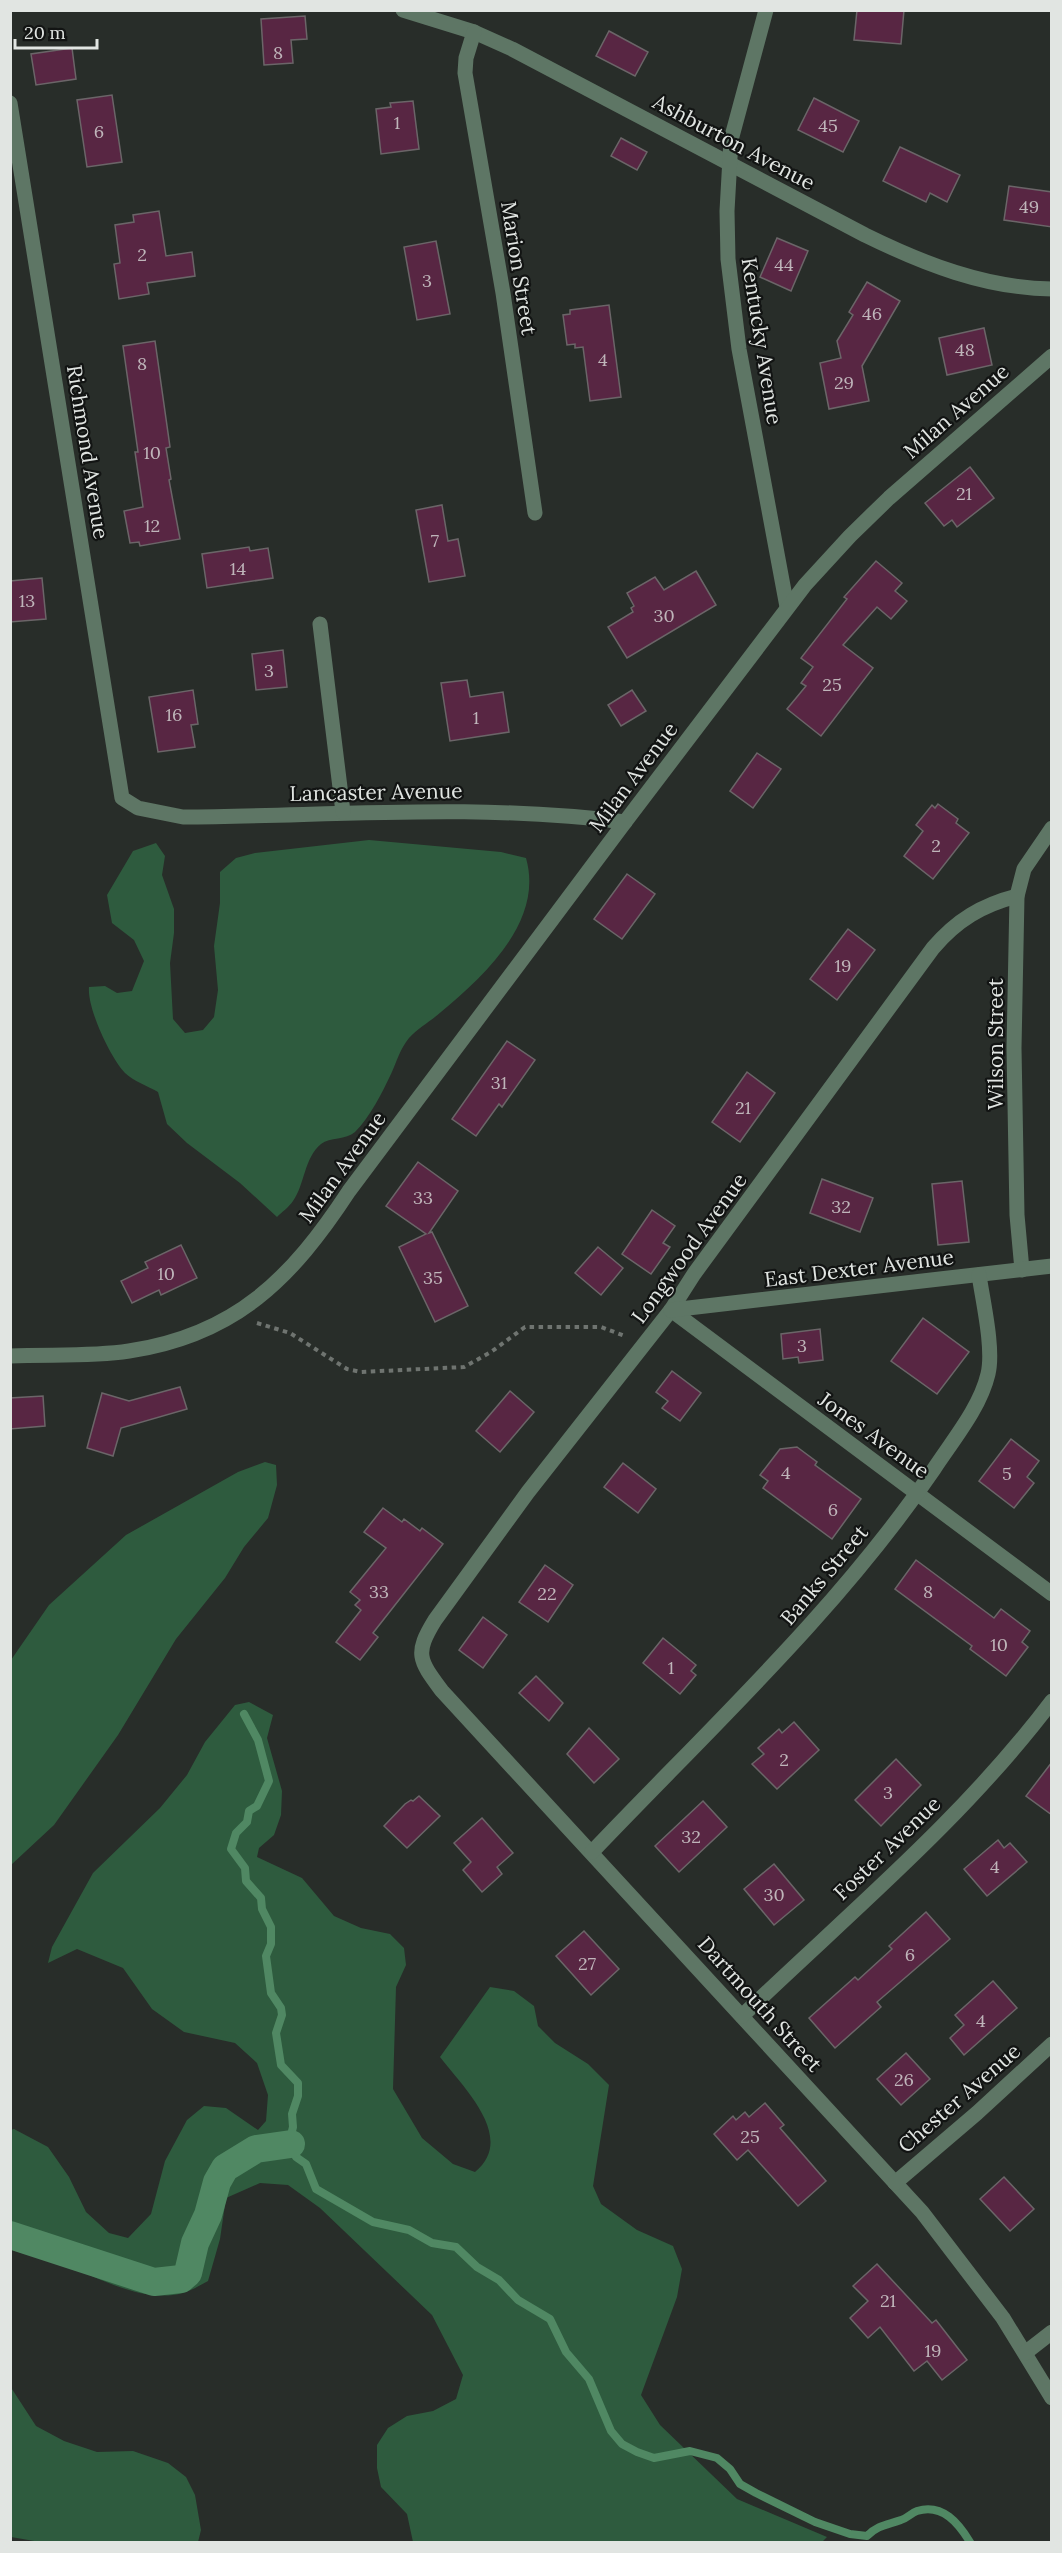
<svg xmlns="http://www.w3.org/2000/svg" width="1062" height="2553" viewBox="0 0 1062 2553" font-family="Lora,serif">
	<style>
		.green { fill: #2e5b3e }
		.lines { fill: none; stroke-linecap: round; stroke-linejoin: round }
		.stream { stroke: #508863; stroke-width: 8 }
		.canal { stroke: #508863; stroke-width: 28 }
		.building { fill: #582643; stroke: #6b6568; stroke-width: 1.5 }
		.path { stroke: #6f7470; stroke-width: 4; stroke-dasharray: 4.5 4.5; stroke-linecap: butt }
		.minor { stroke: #5e7665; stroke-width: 15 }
		.labels { text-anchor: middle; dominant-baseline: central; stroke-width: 4.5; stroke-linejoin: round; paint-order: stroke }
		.number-label { font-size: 18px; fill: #bfb5ba }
		.street-label { font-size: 21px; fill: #e1e5e2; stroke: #121413 }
	</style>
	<rect width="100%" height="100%" fill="#282d29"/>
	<g class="green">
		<path d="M 369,840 L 501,852 L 526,858 C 544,921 485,975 441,1012 C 431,1021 418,1028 409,1038 C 400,1049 397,1061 391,1074 C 382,1093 370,1117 355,1132 C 346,1140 330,1137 321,1144 C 304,1158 305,1184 293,1201 C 289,1207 282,1212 277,1217 L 240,1183 L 187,1143 L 167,1124 L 158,1092 C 148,1086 133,1081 125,1073 C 110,1057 87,1008 89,987 L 105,986 L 117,993 L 132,991 L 144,961 L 134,940 L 112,923 L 107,895 L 133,851 L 156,843 L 165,856 L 162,875 L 174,909 L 174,933 L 170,963 L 173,1019 L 185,1033 L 203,1030 L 214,1017 L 218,990 L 214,946 L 220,903 L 220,872 L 236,858 L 255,853 Z"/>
		<path d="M 265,1462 L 276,1465 L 277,1485 L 268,1518 L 244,1547 L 225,1578 L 176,1639 L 118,1735 L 54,1825 L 11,1865 L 11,1660 L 49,1605 L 126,1535 L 238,1472 Z"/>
		<path d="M 249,1702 L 273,1715 L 267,1738 L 282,1791 L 281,1815 L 274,1835 L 259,1848 L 257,1857 L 302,1878 L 334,1916 L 361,1928 L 390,1934 L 404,1948 L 406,1965 L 396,1987 L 393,2089 L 422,2138 L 453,2164 L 475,2172 C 517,2138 463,2087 440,2057 L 490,1987 L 514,1991 L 534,2006 L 538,2026 L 555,2043 L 588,2064 L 609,2085 L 593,2186 L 601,2204 L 637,2230 L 673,2246 L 682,2269 L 677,2297 L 641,2395 L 660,2425 L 737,2499 L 827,2537 L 822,2542 L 413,2542 L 407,2514 L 381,2487 L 377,2468 L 377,2445 L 388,2428 L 407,2416 L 433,2411 L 456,2399 L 463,2375 L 432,2315 L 320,2208 L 288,2185 L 260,2183 L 226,2198 L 220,2239 L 208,2281 C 200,2285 191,2291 183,2293 C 127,2308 66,2253 11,2248 L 11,2130 L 14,2129 L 48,2147 L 69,2177 L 86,2212 L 109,2233 L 128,2238 L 151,2214 L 165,2161 L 187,2120 L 204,2106 L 226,2108 L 258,2130 L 266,2121 L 268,2095 L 257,2063 L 235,2043 L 184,2032 L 152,2009 L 123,1968 L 77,1949 L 48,1963 L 52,1947 L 93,1873 L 160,1808 L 187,1775 L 205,1742 L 235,1705 Z"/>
		<path d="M 10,2386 L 36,2426 L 64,2441 L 97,2452 L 133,2451 L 168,2463 L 186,2477 L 195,2495 L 201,2530 L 198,2542 L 40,2542 L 11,2537 Z"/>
	</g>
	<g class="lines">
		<path class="stream" d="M 244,1714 L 258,1740 L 269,1781 L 257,1806 L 249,1811 L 247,1822 L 236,1833 L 231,1849 L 245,1868 L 246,1881 L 261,1898 L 262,1909 L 271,1927 L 271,1944 L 266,1956 L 271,1993 L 281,2008 L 282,2015 L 276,2033 L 281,2065 L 298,2083 L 298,2096 L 292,2114 L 293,2127 L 290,2139 L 293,2151 L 296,2157 L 306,2164 L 316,2189 L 373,2222 L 409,2230 L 432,2243 L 456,2247 L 477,2267 L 499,2280 L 518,2300 L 550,2319 L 566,2352 L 589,2379 L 611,2431 L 622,2444 L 637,2452 L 654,2458 L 690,2451 L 717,2458 L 730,2469 L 740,2484 L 756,2493 L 815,2522 L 850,2534 L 867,2536 C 878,2525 887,2525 901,2520 C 908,2518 911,2513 917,2511 C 943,2503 959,2524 970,2542"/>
		<path class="canal" d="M 10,2235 L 154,2282 L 181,2279 L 188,2273 L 195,2243 L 208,2215 L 217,2182 L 225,2168 L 256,2149 L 291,2144"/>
	</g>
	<g class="building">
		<path d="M 857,10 L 904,10 L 901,44 L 854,40 Z"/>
		<path d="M 305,16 L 307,39 L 291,40 L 293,63 L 264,65 L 261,19 Z"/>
		<path d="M 609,31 L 648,52 L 635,76 L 596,56 Z"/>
		<path d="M 72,48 L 76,79 L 36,85 L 31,54 Z"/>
		<path d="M 112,95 L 122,162 L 87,167 L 77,100 Z"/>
		<path d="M 814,98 L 859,121 L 843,152 L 798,130 Z"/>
		<path d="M 413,101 L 419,149 L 381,154 L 376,109 L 391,107 L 390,103 Z"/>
		<path d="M 621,138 L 647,152 L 637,170 L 611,156 Z"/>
		<path d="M 900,147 L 960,175 L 947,202 L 930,193 L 926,202 L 883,181 Z"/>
		<path d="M 1009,186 L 1052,192 L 1052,227 L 1004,220 Z"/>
		<path d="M 159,211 L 166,256 L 192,252 L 195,276 L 147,283 L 149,294 L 119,299 L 114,264 L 120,263 L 115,225 L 134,222 L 133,215 Z"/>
		<path d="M 777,238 L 808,251 L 791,291 L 760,277 Z"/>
		<path d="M 436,241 L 450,314 L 417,320 L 404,247 Z"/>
		<path d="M 867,282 L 900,301 L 862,366 L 869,401 L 829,409 L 820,363 L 841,358 L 837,341 L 853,315 L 849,312 Z"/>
		<path d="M 609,305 L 621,397 L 590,401 L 583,347 L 575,348 L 575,344 L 567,345 L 563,315 L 570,314 L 570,310 Z"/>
		<path d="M 984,328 L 992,365 L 947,375 L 939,338 Z"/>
		<path d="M 155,341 L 170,447 L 166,448 L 171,479 L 169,480 L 180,539 L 140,546 L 139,542 L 130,543 L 124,511 L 143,507 L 135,452 L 138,452 L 123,346 Z"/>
		<path d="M 970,467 L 994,498 L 957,527 L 952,520 L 944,526 L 925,503 Z"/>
		<path d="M 442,505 L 448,541 L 458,539 L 465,576 L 429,582 L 416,510 Z"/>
		<path d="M 249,547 L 250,551 L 268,548 L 273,578 L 207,588 L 202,554 Z"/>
		<path d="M 876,561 L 902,583 L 895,591 L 907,601 L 891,619 L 877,607 L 843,645 L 873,668 L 821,736 L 787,709 L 806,686 L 801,683 L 813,667 L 801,658 L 847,599 L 844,597 Z"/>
		<path d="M 696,571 L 716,605 L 627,658 L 608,627 L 633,612 L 631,608 L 634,606 L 627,593 L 655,577 L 664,590 Z"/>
		<path d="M 42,578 L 46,619 L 10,622 L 10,581 Z"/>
		<path d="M 283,650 L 287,687 L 256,690 L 252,654 Z"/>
		<path d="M 467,680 L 470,697 L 503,692 L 509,732 L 450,741 L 441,683 Z"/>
		<path d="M 193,690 L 198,724 L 191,725 L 195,747 L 158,752 L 149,697 Z"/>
		<path d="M 632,690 L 646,711 L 621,726 L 608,705 Z"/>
		<path d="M 757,753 L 781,769 L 753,808 L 730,791 Z"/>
		<path d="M 938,804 L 958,819 L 956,823 L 969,833 L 933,879 L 904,856 L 923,831 L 916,825 L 932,805 L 935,808 Z"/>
		<path d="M 627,874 L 655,894 L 622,939 L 594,919 Z"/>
		<path d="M 848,929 L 875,950 L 837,1000 L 810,979 Z"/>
		<path d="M 507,1041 L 535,1060 L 502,1107 L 499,1104 L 476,1136 L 452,1119 Z"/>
		<path d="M 747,1072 L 775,1093 L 740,1142 L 712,1122 Z"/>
		<path d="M 418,1162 L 458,1191 L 429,1233 L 432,1232 L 468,1306 L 435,1322 L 399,1247 L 426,1234 L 386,1206 Z"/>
		<path d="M 822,1179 L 873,1198 L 860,1232 L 810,1213 Z"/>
		<path d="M 962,1181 L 969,1242 L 938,1245 L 932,1184 Z"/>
		<path d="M 652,1210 L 675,1226 L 663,1243 L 670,1247 L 651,1274 L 622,1254 Z"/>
		<path d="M 181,1245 L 197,1278 L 161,1295 L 159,1290 L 132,1303 L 121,1281 L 148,1268 L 145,1262 Z"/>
		<path d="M 598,1247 L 623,1268 L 601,1295 L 575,1273 Z"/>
		<path d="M 923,1318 L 969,1352 L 937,1394 L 891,1361 Z"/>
		<path d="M 820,1329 L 823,1360 L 799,1363 L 798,1357 L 783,1359 L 781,1334 Z"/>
		<path d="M 672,1371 L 701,1393 L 680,1421 L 662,1408 L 668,1401 L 656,1392 Z"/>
		<path d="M 180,1387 L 187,1409 L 121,1428 L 113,1456 L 87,1448 L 102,1393 L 129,1401 Z"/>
		<path d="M 510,1391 L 534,1412 L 500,1452 L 476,1431 Z"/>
		<path d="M 43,1396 L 45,1426 L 10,1429 L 10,1398 Z"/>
		<path d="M 1011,1439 L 1039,1461 L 1027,1477 L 1034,1483 L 1014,1508 L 979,1481 Z"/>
		<path d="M 797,1447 L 817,1462 L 815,1465 L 861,1499 L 832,1539 L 763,1488 L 768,1481 L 760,1475 L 780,1449 Z"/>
		<path d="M 623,1463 L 656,1489 L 638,1513 L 604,1487 Z"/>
		<path d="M 383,1508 L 402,1522 L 404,1519 L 420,1531 L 422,1528 L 443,1544 L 373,1633 L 378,1637 L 360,1660 L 336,1642 L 361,1610 L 355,1605 L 360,1600 L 350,1592 L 386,1548 L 364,1532 Z"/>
		<path d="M 916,1560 L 994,1618 L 1001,1609 L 1030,1631 L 1022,1642 L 1028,1647 L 1006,1676 L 970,1649 L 972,1646 L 895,1589 Z"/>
		<path d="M 545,1565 L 573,1585 L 548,1622 L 519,1602 Z"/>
		<path d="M 483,1617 L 507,1635 L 483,1668 L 459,1650 Z"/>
		<path d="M 663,1638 L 696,1665 L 691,1671 L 696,1675 L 680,1694 L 643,1663 Z"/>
		<path d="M 536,1676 L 563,1703 L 549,1721 L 519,1693 Z"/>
		<path d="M 794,1722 L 819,1750 L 777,1789 L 752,1764 L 764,1754 L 758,1748 L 779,1729 L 782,1733 Z"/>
		<path d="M 589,1728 L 619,1759 L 594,1783 L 567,1754 Z"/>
		<path d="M 896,1759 L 921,1785 L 881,1826 L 855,1800 Z"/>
		<path d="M 1052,1762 L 1052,1815 L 1026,1796 Z"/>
		<path d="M 419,1796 L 440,1816 L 407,1848 L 384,1826 L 405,1804 L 411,1800 L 413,1801 Z"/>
		<path d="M 703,1801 L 727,1827 L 679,1872 L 655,1846 Z"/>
		<path d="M 482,1818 L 513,1853 L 497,1867 L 502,1874 L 482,1892 L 463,1870 L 471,1862 L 454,1843 Z"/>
		<path d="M 998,1840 L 1004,1848 L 1010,1843 L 1027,1862 L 987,1896 L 964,1869 Z"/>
		<path d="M 774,1864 L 804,1900 L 774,1925 L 744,1889 Z"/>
		<path d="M 926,1912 L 950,1939 L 877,2002 L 881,2007 L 835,2048 L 809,2018 L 855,1977 L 858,1980 L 892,1949 L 889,1946 Z"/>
		<path d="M 584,1931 L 619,1969 L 591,1995 L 556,1956 Z"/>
		<path d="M 993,1981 L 1017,2008 L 964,2055 L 950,2038 L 964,2025 L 955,2015 Z"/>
		<path d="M 906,2053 L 930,2079 L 901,2105 L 877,2079 Z"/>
		<path d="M 765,2103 L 784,2125 L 780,2128 L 826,2181 L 798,2206 L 748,2150 L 737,2160 L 714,2134 L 733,2116 L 736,2120 L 745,2112 L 749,2117 Z"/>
		<path d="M 1004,2177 L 1034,2209 L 1010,2231 L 980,2199 Z"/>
		<path d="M 877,2264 L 932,2323 L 936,2320 L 967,2360 L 942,2380 L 927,2361 L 914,2371 L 880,2327 L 868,2338 L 850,2318 L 868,2301 L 853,2286 Z"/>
	</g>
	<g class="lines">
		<path class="path" d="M 257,1323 L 290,1333 L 347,1369 L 361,1372 L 464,1367 L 491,1352 L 525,1327 L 601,1327 L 625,1336"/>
		<g class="minor">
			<path d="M 403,10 L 474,32 L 512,49 L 865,235 C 924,264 985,288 1052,289"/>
			<path d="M 766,10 L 731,140 L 727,211 L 728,259 L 739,349 L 787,607"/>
			<path d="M 474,32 L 466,58 L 465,73 L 503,293 L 535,513"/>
			<path d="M 10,103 L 122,798 L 138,808 L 183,817 C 330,816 478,803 625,822"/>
			<path d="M 320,624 L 343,812"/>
			<path d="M 1017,896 C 982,905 957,920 933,948 L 694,1274 L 671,1310 L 528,1492 L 435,1620 C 414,1654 419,1660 442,1691 L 922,2212 L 1003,2318 L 1052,2398"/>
			<path d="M 1022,1270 L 1017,1215 L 1014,1048 L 1017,896 L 1024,869 L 1052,828"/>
			<path d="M 671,1310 L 1052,1594"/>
			<path d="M 671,1310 L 1052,1266"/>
			<path d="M 10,1356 C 49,1354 90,1357 129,1351 C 236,1335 292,1278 349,1191 L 625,822 L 805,585 L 850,536 L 889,498 L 1052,356"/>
			<path d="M 592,1852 C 710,1728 837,1611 934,1469 C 953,1440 980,1408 988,1374 C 994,1349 983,1302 979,1275"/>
			<path d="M 742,2016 C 848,1914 963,1819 1052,1701"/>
			<path d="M 895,2183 L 977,2113 L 1052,2044"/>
			<path d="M 1025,2353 L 1052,2332"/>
		</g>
	</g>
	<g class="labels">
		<g class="number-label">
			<text x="278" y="52">8</text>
			<text x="397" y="122">1</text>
			<text x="828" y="125">45</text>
			<text x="99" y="131">6</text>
			<text x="1029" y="206">49</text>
			<text x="142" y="254">2</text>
			<text x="784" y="264">44</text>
			<text x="427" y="280">3</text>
			<text x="872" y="313">46</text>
			<text x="965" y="349">48</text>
			<text x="603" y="359">4</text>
			<text x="142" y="363">8</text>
			<text x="844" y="382">29</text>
			<text x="152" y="452">10</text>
			<text x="964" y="493">21</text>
			<text x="152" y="525">12</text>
			<text x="435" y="540">7</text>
			<text x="238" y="568">14</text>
			<text x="27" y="600">13</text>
			<text x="664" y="615">30</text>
			<text x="269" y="670">3</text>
			<text x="832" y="684">25</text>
			<text x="174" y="714">16</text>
			<text x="476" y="717">1</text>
			<text x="936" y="845">2</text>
			<text x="843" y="965">19</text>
			<text x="499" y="1082">31</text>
			<text x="743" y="1107">21</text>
			<text x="423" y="1197">33</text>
			<text x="841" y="1206">32</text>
			<text x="166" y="1273">10</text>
			<text x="433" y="1277">35</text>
			<text x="802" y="1345">3</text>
			<text x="786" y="1472">4</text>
			<text x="1007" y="1473">5</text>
			<text x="833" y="1509">6</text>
			<text x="379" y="1591">33</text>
			<text x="928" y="1591">8</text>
			<text x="547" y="1593">22</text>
			<text x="999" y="1644">10</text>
			<text x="671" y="1667">1</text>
			<text x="784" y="1759">2</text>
			<text x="888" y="1792">3</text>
			<text x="691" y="1836">32</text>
			<text x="995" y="1866">4</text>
			<text x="774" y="1894">30</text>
			<text x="910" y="1954">6</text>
			<text x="587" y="1963">27</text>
			<text x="981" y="2020">4</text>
			<text x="904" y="2079">26</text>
			<text x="750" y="2136">25</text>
			<text x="888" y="2300">21</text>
			<text x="933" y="2350">19</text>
		</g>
		<g class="street-label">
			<text transform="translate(734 142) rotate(28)">Ashburton Avenue</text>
			<text transform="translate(519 268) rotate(81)">Marion Street</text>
			<text transform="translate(762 341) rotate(81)">Kentucky Avenue</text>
			<text transform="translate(956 411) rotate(-41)">Milan Avenue</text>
			<text transform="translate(88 452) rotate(81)">Richmond Avenue</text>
			<text transform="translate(633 777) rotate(-53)">Milan Avenue</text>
			<text transform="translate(376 792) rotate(-1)">Lancaster Avenue</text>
			<text transform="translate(995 1044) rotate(-90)">Wilson Street</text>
			<text transform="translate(342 1167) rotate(-54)">Milan Avenue</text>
			<text transform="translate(689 1248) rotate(-54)">Longwood Avenue</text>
			<text transform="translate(859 1268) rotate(-7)">East Dexter Avenue</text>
			<text transform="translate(874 1435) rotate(36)">Jones Avenue</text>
			<text transform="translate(824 1575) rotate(-50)">Banks Street</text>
			<text transform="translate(887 1848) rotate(-44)">Foster Avenue</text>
			<text transform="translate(760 2004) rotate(48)">Dartmouth Street</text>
			<text transform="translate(959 2098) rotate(-41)">Chester Avenue</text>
		</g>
	</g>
	<rect width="1062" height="2553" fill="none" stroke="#e1e5e2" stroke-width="24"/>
	<path d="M15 39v9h82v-9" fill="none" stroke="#e1e5e2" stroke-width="3"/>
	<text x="24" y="39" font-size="18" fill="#e1e5e2" stroke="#121413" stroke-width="4.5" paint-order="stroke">20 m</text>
</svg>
